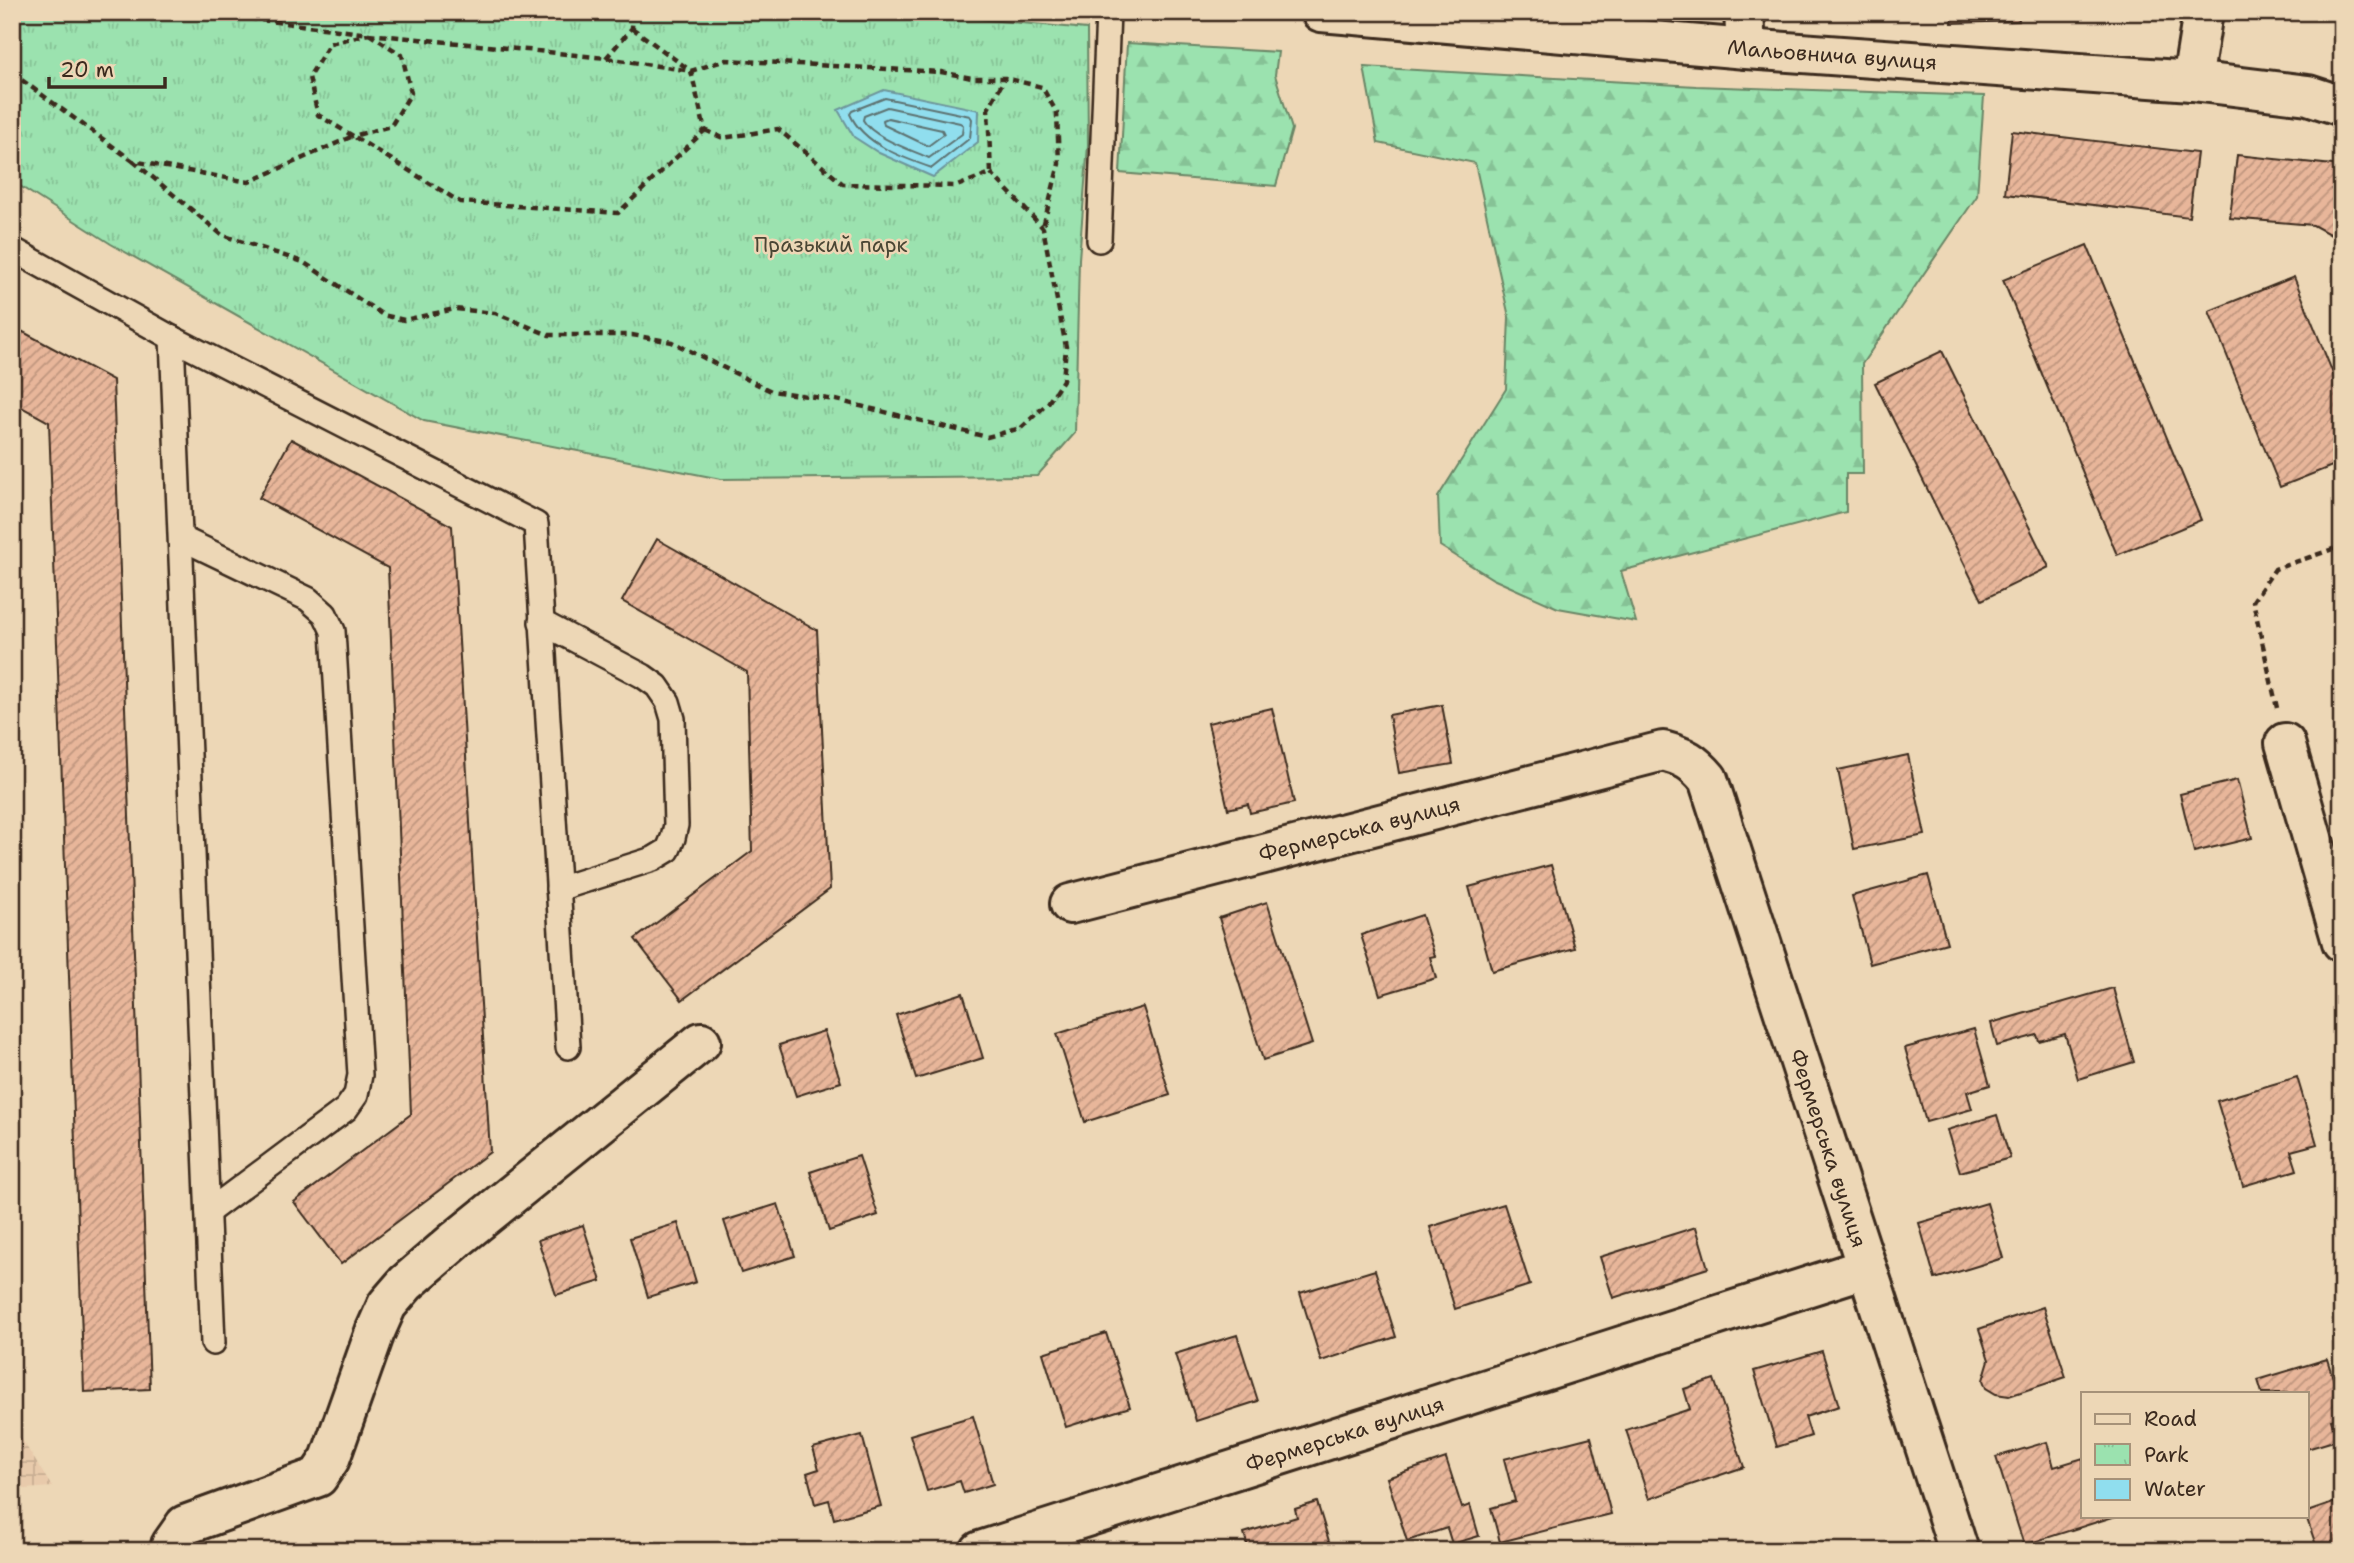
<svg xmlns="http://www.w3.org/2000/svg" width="2354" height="1563" viewBox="0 0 2354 1563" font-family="'Shantell Sans',sans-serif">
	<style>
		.industrial { fill: url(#industrial-grid) }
		.forest { fill: url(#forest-firs); stroke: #6b8666; stroke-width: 2 }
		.park { fill: url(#park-tufts); stroke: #6b8666; stroke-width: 2 }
		.water { fill: #90deee; stroke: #6e969b; stroke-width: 2 }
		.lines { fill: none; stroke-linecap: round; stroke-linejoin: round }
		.shore { stroke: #5d7271; stroke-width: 2 }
		.building { fill: url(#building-hatch); stroke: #3b2a1e; stroke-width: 2 }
		.service-casing { stroke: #3b2a1e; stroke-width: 28 }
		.minor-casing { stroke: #3b2a1e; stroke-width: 44 }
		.path { stroke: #3b2a1e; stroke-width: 4.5; stroke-dasharray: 7 5; stroke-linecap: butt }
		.service { stroke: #edd7b6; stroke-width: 23 }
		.minor { stroke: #edd7b6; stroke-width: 38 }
		.labels { text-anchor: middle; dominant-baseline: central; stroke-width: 5; stroke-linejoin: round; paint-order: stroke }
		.street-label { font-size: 21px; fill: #3b2a1e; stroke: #edd7b6 }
		.park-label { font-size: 21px; fill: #494634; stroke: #edd7b6 }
	</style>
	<defs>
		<pattern id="industrial-grid" width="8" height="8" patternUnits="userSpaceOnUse" patternTransform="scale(1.75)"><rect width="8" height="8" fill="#e8caab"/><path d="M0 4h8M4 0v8" fill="none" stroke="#c8ae93"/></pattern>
		<pattern id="forest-firs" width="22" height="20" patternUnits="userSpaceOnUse" patternTransform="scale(1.75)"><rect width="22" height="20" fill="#9be2af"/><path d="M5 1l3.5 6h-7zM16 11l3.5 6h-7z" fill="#86c296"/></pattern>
		<pattern id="park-tufts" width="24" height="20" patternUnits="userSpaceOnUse" patternTransform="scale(1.75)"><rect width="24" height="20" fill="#9be2af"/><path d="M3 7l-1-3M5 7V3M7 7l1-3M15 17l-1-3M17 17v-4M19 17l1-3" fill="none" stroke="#86c296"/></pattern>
		<pattern id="building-hatch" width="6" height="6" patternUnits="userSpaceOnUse" patternTransform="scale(1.75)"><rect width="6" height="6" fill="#e8b69a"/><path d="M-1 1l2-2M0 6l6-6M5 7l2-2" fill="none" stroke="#bd947d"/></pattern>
	</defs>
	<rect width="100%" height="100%" fill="#edd7b6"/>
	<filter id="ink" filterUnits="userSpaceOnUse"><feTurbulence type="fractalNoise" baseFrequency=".0143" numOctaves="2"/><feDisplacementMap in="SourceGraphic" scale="14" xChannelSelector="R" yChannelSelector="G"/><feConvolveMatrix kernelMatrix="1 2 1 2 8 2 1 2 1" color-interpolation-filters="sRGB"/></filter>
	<g filter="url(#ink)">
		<path class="industrial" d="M 12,1424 L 52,1487 L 12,1490 Z"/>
		<g class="forest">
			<path d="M 1127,43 L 1278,52 L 1275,75 L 1292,129 L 1276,186 L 1120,173 Z"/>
			<path d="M 1364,67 L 1696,86 L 1984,96 L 1977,196 L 1862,364 L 1863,474 L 1846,474 L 1846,512 L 1621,571 L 1636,622 L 1558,608 L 1493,579 L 1440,546 L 1438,497 L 1506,389 L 1509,317 L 1475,163 L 1378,143 Z"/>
		</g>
		<path class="park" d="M 12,12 L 902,12 L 1087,29 L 1088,145 L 1079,259 L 1075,433 L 1037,476 L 721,479 L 424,421 L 111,244 L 12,181 Z"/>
		<path class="water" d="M 884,90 L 979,110 L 978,142 L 933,177 L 879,153 L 854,137 L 838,110 Z"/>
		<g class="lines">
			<g class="shore">
				<path d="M 885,98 L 970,116 L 972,119 L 970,138 L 932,168 C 903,158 863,144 850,114 L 852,111 Z"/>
				<path d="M 887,107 L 960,123 L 963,125 L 962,134 L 929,158 C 911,150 872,137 863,120 L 864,116 Z"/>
				<path d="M 888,118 L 942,130 L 944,134 L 928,146 L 884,125 L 883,120 Z"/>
			</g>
		</g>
		<g class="building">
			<path d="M 1827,12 L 1890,12 L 1890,18 L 1827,17 Z"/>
			<path d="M 1952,12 L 2018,12 L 2019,21 L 1952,23 Z"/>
			<path d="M 2012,131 L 2197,153 L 2189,217 L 2005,194 Z"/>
			<path d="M 2237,155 L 2342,166 L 2342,241 L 2313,225 L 2230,218 Z"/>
			<path d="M 2087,245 L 2201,520 L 2117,555 L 2003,280 Z"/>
			<path d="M 2294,277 L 2342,396 L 2342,462 L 2280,487 L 2209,311 Z"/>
			<path d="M 12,326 L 113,380 L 150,1389 L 84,1392 L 49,422 L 12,402 Z"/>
			<path d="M 1942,351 L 2049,567 L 1982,600 L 1875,383 Z"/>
			<path d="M 291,439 L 452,526 L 490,1152 L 341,1264 L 294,1202 L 411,1114 L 388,568 L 259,498 Z"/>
			<path d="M 657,539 L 817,630 L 830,889 L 682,1000 L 635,939 L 752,851 L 747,672 L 622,601 Z"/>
			<path d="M 1442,705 L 1453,764 L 1399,773 L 1389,715 Z"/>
			<path d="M 1272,708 L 1294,803 L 1250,813 L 1248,804 L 1228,809 L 1208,723 Z"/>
			<path d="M 1908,755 L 1925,835 L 1854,849 L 1838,770 Z"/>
			<path d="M 2237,780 L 2252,838 L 2194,852 L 2180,794 Z"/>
			<path d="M 1551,865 L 1575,948 L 1492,971 L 1469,887 Z"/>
			<path d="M 1928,875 L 1947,943 L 1870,964 L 1852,896 Z"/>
			<path d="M 1267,902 L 1312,1044 L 1263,1060 L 1219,918 Z"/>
			<path d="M 1422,915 L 1435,956 L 1430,957 L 1436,978 L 1380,995 L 1361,935 Z"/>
			<path d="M 2113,988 L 2134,1062 L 2078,1079 L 2065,1034 L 2039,1041 L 2037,1035 L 1997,1046 L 1991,1023 Z"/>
			<path d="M 963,993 L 983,1058 L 916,1079 L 896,1015 Z"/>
			<path d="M 1143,1007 L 1170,1095 L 1085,1122 L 1057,1034 Z"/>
			<path d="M 1974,1029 L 1990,1085 L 1967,1092 L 1972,1109 L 1926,1122 L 1905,1048 Z"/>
			<path d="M 824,1031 L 841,1082 L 796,1096 L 779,1045 Z"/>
			<path d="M 2297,1077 L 2317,1144 L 2291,1151 L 2297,1170 L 2243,1186 L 2217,1101 Z"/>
			<path d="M 1997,1115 L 2010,1158 L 1960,1172 L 1947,1130 Z"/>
			<path d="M 859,1156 L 878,1215 L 829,1231 L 810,1172 Z"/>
			<path d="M 1987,1203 L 2003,1258 L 1935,1279 L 1919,1223 Z"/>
			<path d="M 778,1204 L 795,1256 L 741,1273 L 724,1221 Z"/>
			<path d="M 1504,1204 L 1530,1285 L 1455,1309 L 1430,1227 Z"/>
			<path d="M 678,1223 L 696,1282 L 648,1297 L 630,1238 Z"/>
			<path d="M 583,1225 L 601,1281 L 556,1295 L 538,1240 Z"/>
			<path d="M 1696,1227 L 1708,1268 L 1613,1298 L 1600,1257 Z"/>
			<path d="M 1375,1270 L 1396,1337 L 1321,1361 L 1300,1293 Z"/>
			<path d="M 2043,1307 L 2066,1377 L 2009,1396 L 1996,1394 L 1986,1388 L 1983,1380 L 1989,1360 L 1979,1329 Z"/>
			<path d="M 1106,1333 L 1130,1407 L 1066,1427 L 1043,1353 Z"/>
			<path d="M 1237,1335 L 1258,1401 L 1196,1421 L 1175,1354 Z"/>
			<path d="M 1822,1351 L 1839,1406 L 1805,1417 L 1811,1436 L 1777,1447 L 1754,1371 Z"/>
			<path d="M 2327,1359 L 2342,1406 L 2342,1417 L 2331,1420 L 2337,1440 L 2307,1449 L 2307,1393 L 2262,1393 L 2258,1380 Z"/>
			<path d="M 1714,1379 L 1744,1467 L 1649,1499 L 1626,1430 L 1690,1409 L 1684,1389 Z"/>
			<path d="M 973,1416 L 993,1484 L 964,1493 L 960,1481 L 927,1491 L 910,1435 Z"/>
			<path d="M 862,1435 L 881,1506 L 834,1519 L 829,1500 L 815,1504 L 807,1473 L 819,1469 L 813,1448 Z"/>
			<path d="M 1591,1437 L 1611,1514 L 1500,1542 L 1491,1508 L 1515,1501 L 1504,1459 Z"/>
			<path d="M 2047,1442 L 2054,1467 L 2083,1458 L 2083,1516 L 2116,1516 L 2024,1545 L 1996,1457 Z"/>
			<path d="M 1446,1458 L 1462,1508 L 1470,1505 L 1479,1536 L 1452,1544 L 1447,1528 L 1407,1541 L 1387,1478 Z"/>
			<path d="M 2342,1500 L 2342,1551 L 2318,1551 L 2306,1516 L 2307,1512 Z"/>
			<path d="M 1317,1502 L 1332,1551 L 1249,1551 L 1244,1533 L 1297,1517 L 1295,1509 Z"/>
		</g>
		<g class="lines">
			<g class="service-casing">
				<g id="service">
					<path d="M 1099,240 L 1108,12"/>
					<path d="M 12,249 L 172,338 L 536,524 L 568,1047"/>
					<path d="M 172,338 L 213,1343"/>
					<path d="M 181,538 L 308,599 L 325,614 L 333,631 L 360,1075 L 356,1095 L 346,1109 L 208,1212"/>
					<path d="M 541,622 L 643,676 L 657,686 L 668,702 L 673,719 L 676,825 L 673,838 L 668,850 L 653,859 L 558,889"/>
				</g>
			</g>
			<g class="minor-casing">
				<g id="minor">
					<path id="s1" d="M 1321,12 L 1746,49 L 2192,81 L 2308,95 L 2342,106"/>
					<path d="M 1744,12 L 1746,49"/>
					<path d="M 2192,81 L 2203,12"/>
					<path d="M 2285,743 L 2342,942"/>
					<path id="s2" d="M 1070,904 L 1663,751 C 1685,757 1693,761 1708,779 L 1959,1551"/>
					<path d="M 170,1551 L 171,1545 L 185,1525 L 318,1477 L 330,1459 L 375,1332 L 387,1305 L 406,1283 L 457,1239 L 701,1042"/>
					<path id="s3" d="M 980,1551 L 1866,1268"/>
				</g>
			</g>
			<g class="path">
				<path d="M 632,28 L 691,71 L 726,60 L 941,72 L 972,78 L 1005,78 L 1042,87 L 1057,113 L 1059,164 L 1043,227"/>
				<path d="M 369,34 L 402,55 L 411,93 L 391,126 L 353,136 L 318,115 L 309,77 L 330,43 Z"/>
				<path d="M 606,58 L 632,28 L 633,12"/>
				<path d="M 12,73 L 133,161 L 249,182 L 353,136 L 460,202 L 618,213 L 705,130 L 691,71 L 606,58 L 369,34 L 200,12"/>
				<path d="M 705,130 L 723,138 L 778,129 L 843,184 L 957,186 L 991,173 L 988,109 L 1005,78"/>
				<path d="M 133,161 L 222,235 L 303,262 L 383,315 L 404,320 L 455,309 L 495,313 L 549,335 L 632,335 L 672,342 L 771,391 L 836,400 L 987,437 L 1021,428 L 1048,403 L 1063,380 L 1066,347 L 1043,228 L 991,173"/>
				<path d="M 2277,708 L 2253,601 L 2275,569 L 2342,546"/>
			</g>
			<use href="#service" class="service"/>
			<use href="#minor" class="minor"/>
		</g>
	</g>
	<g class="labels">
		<g class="street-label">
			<text stroke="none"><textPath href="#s1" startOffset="513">Мальовнича вулиця</textPath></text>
			<text stroke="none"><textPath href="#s2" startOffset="299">Фермерська вулиця</textPath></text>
			<text stroke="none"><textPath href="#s2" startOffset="1055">Фермерська вулиця</textPath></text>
			<text stroke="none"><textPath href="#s3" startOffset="383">Фермерська вулиця</textPath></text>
		</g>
		<g class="park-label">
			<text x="831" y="245">Празький парк</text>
		</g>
	</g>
	<rect width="2354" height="1563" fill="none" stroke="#edd7b6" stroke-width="42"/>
	<rect x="21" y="21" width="2312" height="1521" fill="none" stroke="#3b2a1e" stroke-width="2.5" filter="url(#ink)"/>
	<rect x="2081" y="1392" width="228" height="126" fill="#edd7b6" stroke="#a69279" stroke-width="2"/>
	<rect x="2095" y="1414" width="35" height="10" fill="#edd7b6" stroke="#a69279" stroke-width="2"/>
	<text x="2144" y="1426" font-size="21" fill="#3b2a1e">Road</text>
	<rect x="2095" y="1444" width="35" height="21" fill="url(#park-tufts)" stroke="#a69279" stroke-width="2"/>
	<text x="2144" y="1462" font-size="21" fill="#3b2a1e">Park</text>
	<rect x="2095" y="1479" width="35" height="21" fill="#90deee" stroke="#a69279" stroke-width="2"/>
	<text x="2144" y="1496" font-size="21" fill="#3b2a1e">Water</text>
	<path d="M49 77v10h116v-10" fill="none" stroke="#3b2a1e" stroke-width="3.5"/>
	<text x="60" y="77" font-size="21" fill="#3b2a1e" stroke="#edd7b6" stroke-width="5" paint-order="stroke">20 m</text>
</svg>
